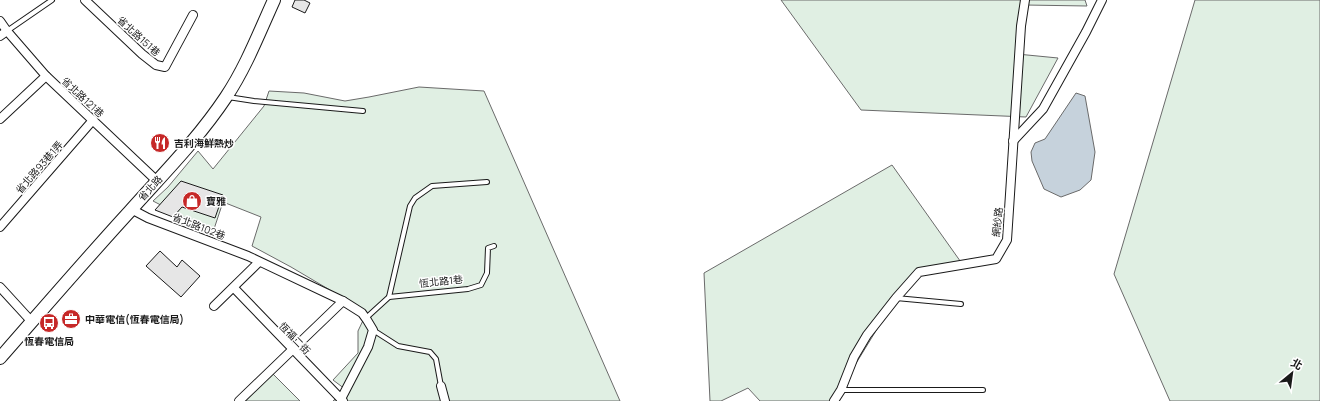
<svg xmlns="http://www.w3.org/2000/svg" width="1320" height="401" font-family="Manrope,'Noto Sans TC',sans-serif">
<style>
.green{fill:#e0efe3;stroke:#6a6a6a}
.water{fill:#c6d2dc;stroke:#6a6a6a}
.building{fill:#e6e6e6;stroke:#1a1a1a}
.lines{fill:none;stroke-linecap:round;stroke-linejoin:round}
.lane-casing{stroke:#1a1a1a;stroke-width:6}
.street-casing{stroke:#1a1a1a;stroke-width:10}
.secondary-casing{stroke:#1a1a1a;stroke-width:14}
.lane{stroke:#fff;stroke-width:4}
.street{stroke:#fff;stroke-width:8}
.secondary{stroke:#fff;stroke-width:12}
.labels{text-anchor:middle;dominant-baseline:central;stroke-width:3;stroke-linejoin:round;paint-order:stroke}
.street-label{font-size:10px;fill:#1a1a1a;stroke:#fff}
.poi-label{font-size:10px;font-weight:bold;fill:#1a1a1a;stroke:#fff;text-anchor:start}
</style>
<rect width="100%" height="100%" fill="#fff"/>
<g class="green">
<path d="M 781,0 L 1085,0 L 1087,6 L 1025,5 L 1017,54 L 1058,58 L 1026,117 L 861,110 Z"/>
<path d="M 1195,0 L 1320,0 L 1320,401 L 1170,401 L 1114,274 Z"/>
<path d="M 419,87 L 484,91 L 620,401 L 333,401 L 345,389 L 333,380 L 358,353 L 358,331 L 367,312 L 291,267 L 252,246 L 261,217 L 223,202 L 213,232 L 153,201 L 168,187 L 198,151 L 213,169 L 264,106 L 269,91 L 304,93 L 345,101 L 369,97 Z"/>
<path d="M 892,165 L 963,265 L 919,272 L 896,298 L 833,401 L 760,401 L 748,388 L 721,401 L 710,401 L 704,273 Z"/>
<path d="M 272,373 L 300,401 L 242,401 Z"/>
</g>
<path class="water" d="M 1076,93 L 1085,96 L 1095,152 L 1091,180 L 1080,190 L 1061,197 L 1044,189 L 1032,161 L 1031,152 L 1035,143 L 1045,139 Z"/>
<g class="building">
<path d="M 295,0 L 304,0 L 310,3 L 305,13 L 292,7 Z"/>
<path d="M 181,181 L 223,195 L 215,218 L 182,207 L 173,217 L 155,210 Z"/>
<path d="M 160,251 L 177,267 L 182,260 L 200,276 L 181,297 L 146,266 Z"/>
</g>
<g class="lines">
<g class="lane-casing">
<g id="lane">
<path d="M 7,31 L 52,0"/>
<path d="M 228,97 L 254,101 L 363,111"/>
<path d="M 389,297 L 410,206 L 415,198 L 432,186 L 487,182"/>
<path d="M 896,298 L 961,304"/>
<path d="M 366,318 L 389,297 L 468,289 L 481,285 L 487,273 L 488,248 L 494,246"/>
<path d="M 373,330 L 398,346 L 430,352 L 436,359 L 441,386"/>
<path d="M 841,390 L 983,390"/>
</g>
</g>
<g class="street-casing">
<g id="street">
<path d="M 85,0 L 142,54 L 156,65 L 165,67 L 193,15"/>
<path d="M 0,21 L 7,31 L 46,76 L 157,181"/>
<path d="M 0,36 L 7,31"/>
<path d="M 0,119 L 46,76"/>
<path d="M 1013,141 L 1043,109 L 1086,32 L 1102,0"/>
<path d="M 131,209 L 148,218 L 248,256 L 343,301 L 362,313 L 367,320 L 373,330 L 368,347 L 341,399"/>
<path d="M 0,227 L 93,120"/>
<path d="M 0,287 L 32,322"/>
<path d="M 234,288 L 343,401"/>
<path d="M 214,306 L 259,262"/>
<path d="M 441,386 L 445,401"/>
<path d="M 239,401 L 343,301"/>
<path d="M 834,401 L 841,390 L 854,357 L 867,335 L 896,298 L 919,272 L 996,259 L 1007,240 L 1021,26 L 1025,0"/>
</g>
</g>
<g class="secondary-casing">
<path id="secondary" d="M 0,358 C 43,309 86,259 130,211 C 163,174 198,139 226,97 C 246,67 259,33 274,0"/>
</g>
<use href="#lane" class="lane"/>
<use href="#street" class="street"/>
<use href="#secondary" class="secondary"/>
</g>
<defs>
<g id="restaurant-disc" transform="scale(1)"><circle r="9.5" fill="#c62828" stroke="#fff"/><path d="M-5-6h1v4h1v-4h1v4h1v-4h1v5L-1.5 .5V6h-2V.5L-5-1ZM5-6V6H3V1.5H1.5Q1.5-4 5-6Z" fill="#fff"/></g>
<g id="shop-disc" transform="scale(1)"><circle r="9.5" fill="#c62828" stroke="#fff"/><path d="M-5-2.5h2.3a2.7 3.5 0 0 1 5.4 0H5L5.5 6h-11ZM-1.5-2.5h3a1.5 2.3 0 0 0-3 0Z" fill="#fff"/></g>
<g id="office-disc" transform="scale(1)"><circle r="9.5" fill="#c62828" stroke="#fff"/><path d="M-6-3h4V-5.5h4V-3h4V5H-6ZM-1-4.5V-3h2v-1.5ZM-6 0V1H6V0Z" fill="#fff"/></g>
<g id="bus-disc" transform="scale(1)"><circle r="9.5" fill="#c62828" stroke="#fff"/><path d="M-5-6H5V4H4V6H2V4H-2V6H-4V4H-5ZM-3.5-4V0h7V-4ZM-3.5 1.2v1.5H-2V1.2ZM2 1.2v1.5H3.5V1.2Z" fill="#fff"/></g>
</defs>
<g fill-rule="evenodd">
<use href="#restaurant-disc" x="160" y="143"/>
<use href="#shop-disc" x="192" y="201"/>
<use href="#office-disc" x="71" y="319"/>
<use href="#bus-disc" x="49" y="323"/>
</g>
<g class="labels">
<g class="street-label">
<text transform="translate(139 36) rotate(42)">省北路151巷</text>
<text transform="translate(83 97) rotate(43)">省北路121巷</text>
<text transform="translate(39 167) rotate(-49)">省北路93巷1弄</text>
<text transform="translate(150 188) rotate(-47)">省北路</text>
<text transform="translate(997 222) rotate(-84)">網紗路</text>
<text transform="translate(199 226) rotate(21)">省北路102巷</text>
<text transform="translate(441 281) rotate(-6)">恆北路1巷</text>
<text transform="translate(295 338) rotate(46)">恆福二街</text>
</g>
<g class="poi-label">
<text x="174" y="143">吉利海鮮熱炒</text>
<text x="206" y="201">寶雅</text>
<text x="85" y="319">中華電信(恆春電信局)</text>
<text x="49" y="341" text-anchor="middle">恆春電信局</text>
</g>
</g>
<g transform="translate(1292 373) rotate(29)" stroke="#ffffff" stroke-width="3" paint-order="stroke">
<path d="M0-3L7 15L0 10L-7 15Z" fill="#1a1a1a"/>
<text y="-6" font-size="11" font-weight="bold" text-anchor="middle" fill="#1a1a1a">北</text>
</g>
</svg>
